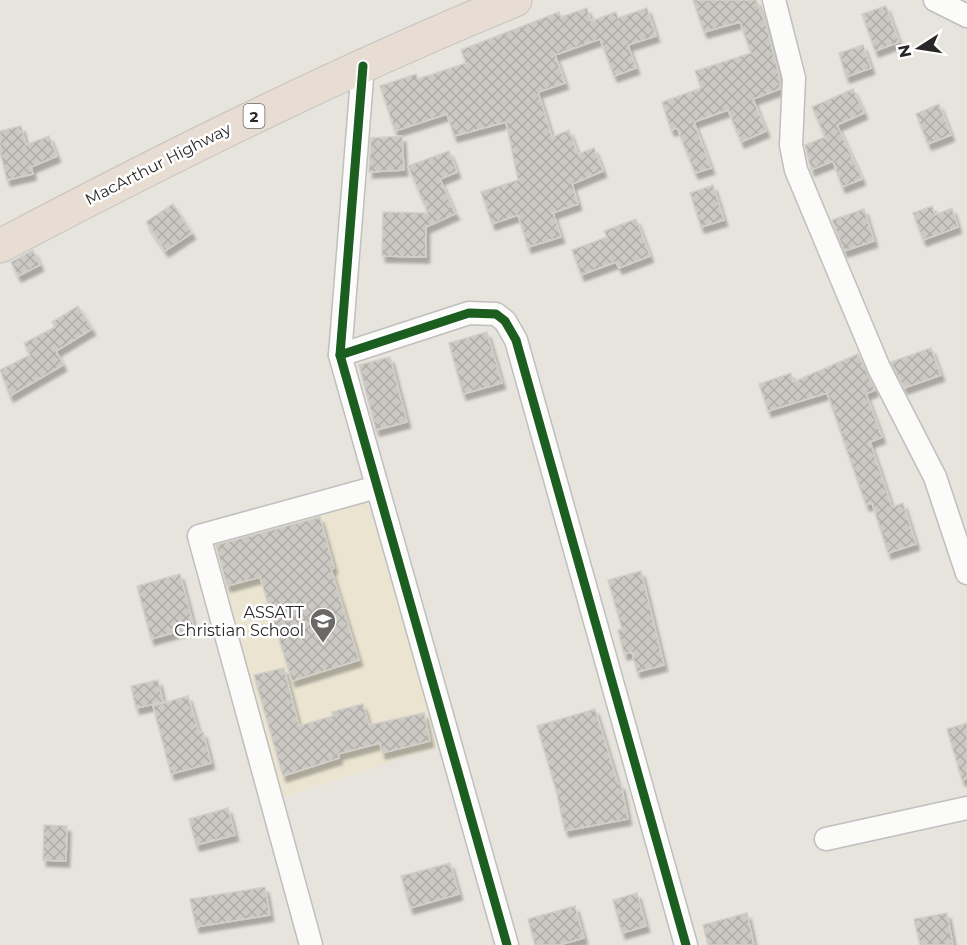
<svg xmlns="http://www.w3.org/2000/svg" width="967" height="945" font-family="Montserrat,sans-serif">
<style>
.education{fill:#eae4d1}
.building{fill:url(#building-cross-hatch);stroke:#d2cfc9;stroke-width:1.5;filter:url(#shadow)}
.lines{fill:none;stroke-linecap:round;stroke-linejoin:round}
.minor-casing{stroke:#c0bfbf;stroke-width:25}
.highway-casing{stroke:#c3c2c0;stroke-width:35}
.minor{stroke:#fbfbfa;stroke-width:22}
.highway{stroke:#e8ddd2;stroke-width:33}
.cycleway-casing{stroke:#fff;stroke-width:13}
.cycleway{stroke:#1b5e20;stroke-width:9}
.labels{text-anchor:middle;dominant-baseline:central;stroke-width:5;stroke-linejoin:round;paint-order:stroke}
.shield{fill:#fff;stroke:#686868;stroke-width:1.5}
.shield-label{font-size:15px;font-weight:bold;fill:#282828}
.street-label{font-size:16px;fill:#282828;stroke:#fff}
.poi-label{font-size:16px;fill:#282828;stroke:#fff;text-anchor:end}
</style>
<defs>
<pattern id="building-cross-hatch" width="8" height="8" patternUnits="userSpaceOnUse" patternTransform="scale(1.5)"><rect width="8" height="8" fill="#ccc9c4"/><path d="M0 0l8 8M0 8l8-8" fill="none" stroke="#afada8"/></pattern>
<filter id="shadow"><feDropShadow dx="3.5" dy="6" stdDeviation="1.5" flood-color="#0004"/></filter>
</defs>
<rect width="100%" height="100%" fill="#e7e3dd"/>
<path class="education" d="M 366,498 L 439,746 L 281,798 L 207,542 Z"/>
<g class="building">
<path d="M 693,0 L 756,0 L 766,25 L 780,79 L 780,89 L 753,99 L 766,131 L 741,142 L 728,110 L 694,122 L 711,168 L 695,173 L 677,128 L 671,130 L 662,102 L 701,88 L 695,71 L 751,53 L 740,22 L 704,32 Z"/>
<path d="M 886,6 L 899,42 L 875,51 L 862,14 Z"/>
<path d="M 587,8 L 591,21 L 616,12 L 618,18 L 647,8 L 656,36 L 628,45 L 636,68 L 614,76 L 600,39 L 555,55 L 565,83 L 538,92 L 552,137 L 569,130 L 578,154 L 594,148 L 603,171 L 572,184 L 578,204 L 553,213 L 561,237 L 528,247 L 518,215 L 492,224 L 481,192 L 518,180 L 506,122 L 454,136 L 447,114 L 395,131 L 380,86 L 416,74 L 418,79 L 466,63 L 461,50 L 559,12 L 561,17 Z"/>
<path d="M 863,45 L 871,68 L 846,77 L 839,53 Z"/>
<path d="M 853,89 L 864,113 L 837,125 L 862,179 L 842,187 L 833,161 L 811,170 L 805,145 L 825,137 L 812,107 Z"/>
<path d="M 939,104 L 951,135 L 928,144 L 916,114 Z"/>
<path d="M 21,126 L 26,145 L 49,136 L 57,156 L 31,167 L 33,174 L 7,180 L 0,152 L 0,131 Z"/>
<path d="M 402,136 L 404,170 L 369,172 L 371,138 Z"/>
<path d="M 449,151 L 457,172 L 440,179 L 455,213 L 457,213 L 426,227 L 426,257 L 382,256 L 383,212 L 428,213 L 408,166 Z"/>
<path d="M 713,185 L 724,220 L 701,227 L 690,193 Z"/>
<path d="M 173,204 L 192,233 L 165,251 L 146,222 Z"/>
<path d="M 932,206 L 935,215 L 952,208 L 958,227 L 923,240 L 913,213 Z"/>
<path d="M 864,209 L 874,241 L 844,251 L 832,220 Z"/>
<path d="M 636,219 L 650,256 L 619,268 L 616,262 L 581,275 L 572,250 L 607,237 L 604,231 Z"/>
<path d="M 33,250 L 40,265 L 18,276 L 11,262 Z"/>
<path d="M 78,306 L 92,329 L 56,351 L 63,365 L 10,396 L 0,370 L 30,355 L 24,343 L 55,327 L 52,322 Z"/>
<path d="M 487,332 L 502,383 L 463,394 L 449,343 Z"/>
<path d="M 931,348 L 941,375 L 904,388 L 891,362 Z"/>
<path d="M 858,354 L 875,390 L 866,394 L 882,437 L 870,442 L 892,507 L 903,503 L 916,544 L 888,553 L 872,503 L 866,505 L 827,393 L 768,411 L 759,384 L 791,373 L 793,382 Z"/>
<path d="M 390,357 L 407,422 L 376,430 L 359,365 Z"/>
<path d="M 320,517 L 334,568 L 331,569 L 359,660 L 292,681 L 260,577 L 227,586 L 216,545 Z"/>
<path d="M 641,571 L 664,665 L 637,672 L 632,652 L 624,654 L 618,630 L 622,629 L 608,580 Z"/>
<path d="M 180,574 L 194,627 L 151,639 L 137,586 Z"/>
<path d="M 284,668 L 299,726 L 333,716 L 332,712 L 363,704 L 369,725 L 424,713 L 430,741 L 382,753 L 380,743 L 338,754 L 339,758 L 283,776 L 254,675 Z"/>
<path d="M 158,680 L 163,702 L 136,708 L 131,686 Z"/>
<path d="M 188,696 L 199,733 L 203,732 L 211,763 L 171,774 L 153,706 Z"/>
<path d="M 595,709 L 618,784 L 621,784 L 628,819 L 565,831 L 556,790 L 537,726 Z"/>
<path d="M 967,723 L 967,779 L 962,780 L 947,729 Z"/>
<path d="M 228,808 L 235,835 L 196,845 L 189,819 Z"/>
<path d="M 44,825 L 67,826 L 66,861 L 43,860 Z"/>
<path d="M 450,863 L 459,894 L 410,908 L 401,876 Z"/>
<path d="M 265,887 L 270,915 L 196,927 L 190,899 Z"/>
<path d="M 637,893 L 646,926 L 622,933 L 613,900 Z"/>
<path d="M 575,906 L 584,938 L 559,945 L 535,945 L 528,919 Z"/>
<path d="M 747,913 L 754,945 L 708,945 L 703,925 Z"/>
<path d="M 947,913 L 953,945 L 920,945 L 914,919 Z"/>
</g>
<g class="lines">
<g class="minor-casing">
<g id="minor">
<path d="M 774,0 L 794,78 L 791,145 L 796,170 L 879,368 L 935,477 L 967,573"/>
<path d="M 935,0 L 967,16"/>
<path d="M 363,66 L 340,355 L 507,945"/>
<path d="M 340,355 L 469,313 L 496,314 L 505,321 L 516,340 L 686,945"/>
<path d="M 826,839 L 967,808"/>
<path d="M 311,945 L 199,536 L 377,487"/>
</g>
</g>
<g class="highway-casing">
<path id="highway" d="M 0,246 C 169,157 339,72 515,0"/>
</g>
<use href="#minor" class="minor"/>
<use href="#highway" class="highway"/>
<g class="cycleway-casing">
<g id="cycleway">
<path d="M 363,66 L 340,355 L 507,945"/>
<path d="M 340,355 L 469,313 L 496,314 L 505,321 L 516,340 L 686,945"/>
</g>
</g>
<use href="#cycleway" class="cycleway"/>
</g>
<defs>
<g id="school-pin" transform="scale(1.35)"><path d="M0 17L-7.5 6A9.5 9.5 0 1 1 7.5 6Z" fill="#6b6967" stroke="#fff"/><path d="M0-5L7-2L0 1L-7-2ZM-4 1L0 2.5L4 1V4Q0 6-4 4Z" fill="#fff"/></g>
</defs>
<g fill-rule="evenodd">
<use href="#school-pin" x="323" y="621"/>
</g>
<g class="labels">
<rect class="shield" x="243.5" y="104" width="21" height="24" rx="4.5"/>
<g class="shield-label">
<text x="254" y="116">2</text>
</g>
<g class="street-label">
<text transform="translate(158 164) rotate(-27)">MacArthur Highway</text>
</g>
<g class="poi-label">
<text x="304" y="612">ASSATT<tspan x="304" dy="18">Christian School</tspan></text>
</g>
</g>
<g transform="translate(919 48) rotate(258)" stroke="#ffffff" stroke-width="4.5" paint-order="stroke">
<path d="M0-4.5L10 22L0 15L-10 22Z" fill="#282828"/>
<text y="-9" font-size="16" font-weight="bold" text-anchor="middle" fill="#282828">N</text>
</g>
</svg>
